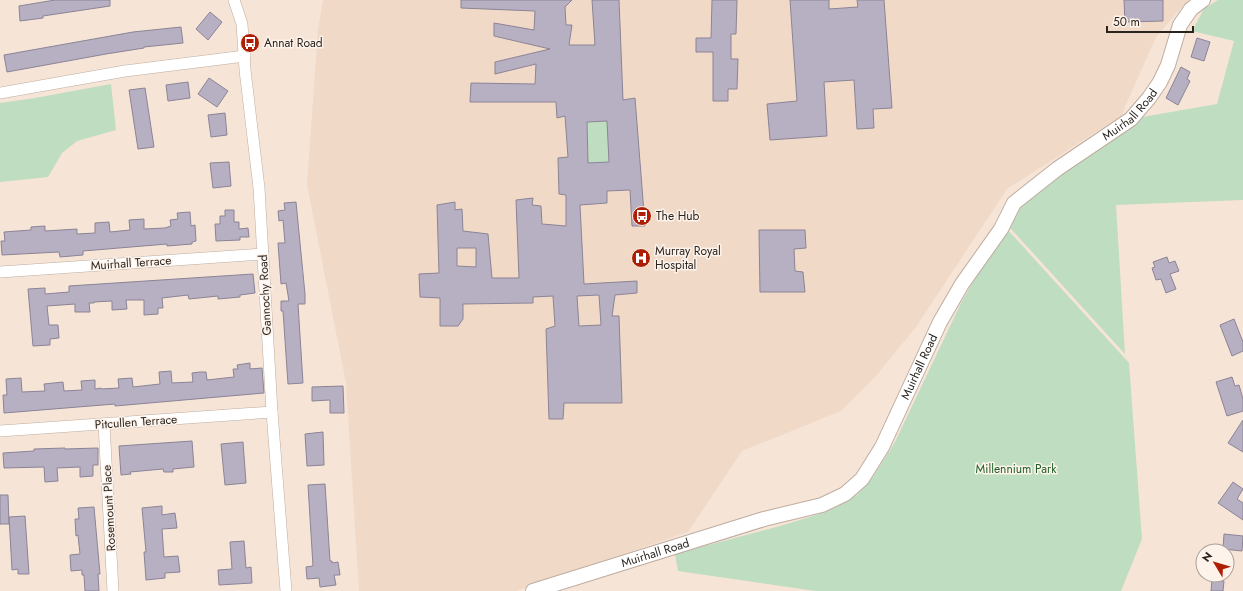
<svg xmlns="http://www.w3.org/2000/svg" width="1243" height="591" font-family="Jost,sans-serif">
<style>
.built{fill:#f1d9c7}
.green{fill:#bfddc0}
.building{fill:#b7b0c2;stroke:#8b8496;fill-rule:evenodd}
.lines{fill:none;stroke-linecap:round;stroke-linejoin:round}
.minor-casing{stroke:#beada0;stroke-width:12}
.tertiary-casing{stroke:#beada0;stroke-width:16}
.minor{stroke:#fff;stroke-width:11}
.tertiary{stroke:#fff;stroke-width:14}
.labels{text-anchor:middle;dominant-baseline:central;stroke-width:3;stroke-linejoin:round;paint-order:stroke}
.poi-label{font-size:12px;fill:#2a241f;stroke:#fef3eb;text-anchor:start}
.street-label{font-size:12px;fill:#2a241f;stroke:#fef3eb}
.park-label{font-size:12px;fill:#206028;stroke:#fef3eb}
</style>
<rect width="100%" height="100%" fill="#f6e4d7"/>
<path class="built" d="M 323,0 L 1188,0 L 1156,37 L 1121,116 L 1007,189 L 916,327 L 876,376 L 841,411 L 742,451 L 688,532 L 516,591 L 359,591 L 346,383 L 307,185 L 318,30 Z"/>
<g class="green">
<path d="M 1218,0 L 1243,0 L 1243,200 L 1116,205 L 1125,354 L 1012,230 L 1004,224 L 1014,203 L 1131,119 L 1217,104 L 1234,41 L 1192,31 L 1204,9 Z"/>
<path d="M 111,84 L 116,130 L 77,141 L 62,153 L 48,177 L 0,182 L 0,103 L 35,98 Z"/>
<path d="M 607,121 L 609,162 L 588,163 L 587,122 Z"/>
<path d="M 1008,230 L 1129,363 L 1142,539 L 1121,591 L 816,591 L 678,571 L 675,554 L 780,526 L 826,512 L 857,495 L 873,477 L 895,442 L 962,301 L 982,267 L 1002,241 Z"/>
</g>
<g class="building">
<path d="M 55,0 L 110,0 L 110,6 L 43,16 L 43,18 L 20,21 L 19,6 Z"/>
<path d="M 461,0 L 572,0 L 565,7 L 566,25 L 572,25 L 569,45 L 595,45 L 592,0 L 619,0 L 623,100 L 635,98 L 645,226 L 632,226 L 630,190 L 607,191 L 607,203 L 580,205 L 584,284 L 637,281 L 637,293 L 615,295 L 612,316 L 619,316 L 622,403 L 564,403 L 563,419 L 549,419 L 546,329 L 555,326 L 553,296 L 533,297 L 533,303 L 463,304 L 463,319 L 458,326 L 440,326 L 440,298 L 420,297 L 419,274 L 439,273 L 437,205 L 455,202 L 455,210 L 462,209 L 463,231 L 488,234 L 492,278 L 519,278 L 516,200 L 533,198 L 532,205 L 541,206 L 542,224 L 566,226 L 566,195 L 559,194 L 558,158 L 568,157 L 565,116 L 557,118 L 556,102 L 470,102 L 471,83 L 535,84 L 536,64 L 495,74 L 495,62 L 550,49 L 494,36 L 494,23 L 534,30 L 535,11 L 461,8 ZM 607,121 L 609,162 L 588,163 L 587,122 ZM 457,248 L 476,248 L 476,267 L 457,266 ZM 599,295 L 601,325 L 579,326 L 577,296 Z"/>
<path d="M 712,0 L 737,0 L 736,34 L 731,34 L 731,59 L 738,59 L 737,89 L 728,89 L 728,101 L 713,101 L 713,52 L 696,52 L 696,38 L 711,38 Z"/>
<path d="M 790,0 L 829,0 L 829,9 L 858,7 L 857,0 L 884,0 L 892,108 L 873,109 L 874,128 L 857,129 L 854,80 L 824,82 L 827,136 L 770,140 L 767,104 L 797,101 Z"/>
<path d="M 1124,0 L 1163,0 L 1163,21 L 1125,22 Z"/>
<path d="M 210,12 L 222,22 L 208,40 L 196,29 Z"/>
<path d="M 181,27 L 183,43 L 144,47 L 144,48 L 106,54 L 7,72 L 4,55 L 133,32 Z"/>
<path d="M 1197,38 L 1210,42 L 1204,61 L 1191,57 Z"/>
<path d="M 1181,67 L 1190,72 L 1187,79 L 1190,81 L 1178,105 L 1166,98 Z"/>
<path d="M 209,78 L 228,91 L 217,107 L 198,94 Z"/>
<path d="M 188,82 L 190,98 L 168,101 L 166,85 Z"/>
<path d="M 145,88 L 154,147 L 138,149 L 129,90 Z"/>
<path d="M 225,113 L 227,135 L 211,137 L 208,115 Z"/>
<path d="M 229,162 L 231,186 L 213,188 L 210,163 Z"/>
<path d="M 296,202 L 305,294 L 305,304 L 298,304 L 303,383 L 288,384 L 283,311 L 281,311 L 281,301 L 289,301 L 286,283 L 281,284 L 278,243 L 285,243 L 283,220 L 279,221 L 278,211 L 285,210 L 284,203 Z"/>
<path d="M 225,210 L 234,210 L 234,222 L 239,222 L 239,229 L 248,228 L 249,237 L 240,237 L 240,240 L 216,241 L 215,224 L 220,224 L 220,216 L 225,216 Z"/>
<path d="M 190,212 L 191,226 L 195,225 L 196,241 L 192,242 L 192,244 L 167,246 L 167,244 L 83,251 L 83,255 L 60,257 L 59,252 L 2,255 L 1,241 L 5,241 L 4,232 L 31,230 L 31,227 L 45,226 L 45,231 L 77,229 L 77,234 L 95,233 L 95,223 L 109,222 L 110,232 L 130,230 L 129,220 L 144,219 L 144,229 L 165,228 L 171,226 L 170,220 L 178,219 L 177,213 Z"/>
<path d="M 759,230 L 805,230 L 806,248 L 794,249 L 795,271 L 803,272 L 805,292 L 760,292 Z"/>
<path d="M 1167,257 L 1169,263 L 1175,261 L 1179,271 L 1170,274 L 1176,289 L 1166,293 L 1161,279 L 1156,280 L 1152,268 L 1155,267 L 1153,262 Z"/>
<path d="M 253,274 L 255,293 L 240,295 L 240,297 L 218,299 L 218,296 L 189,299 L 188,295 L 162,298 L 163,308 L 158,308 L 158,314 L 144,315 L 144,300 L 126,300 L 127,309 L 112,310 L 112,301 L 94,302 L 94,303 L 89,303 L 90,312 L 75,312 L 75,304 L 47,306 L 49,325 L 58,325 L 59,338 L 50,339 L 50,345 L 33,346 L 28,289 L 45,288 L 45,294 L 69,292 L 69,286 Z"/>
<path d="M 1234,319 L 1243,342 L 1243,351 L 1232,356 L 1220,325 Z"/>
<path d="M 250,363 L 250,369 L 262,368 L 264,393 L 115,406 L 115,404 L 4,413 L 3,395 L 7,395 L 6,379 L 21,378 L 22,392 L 45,391 L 44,384 L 63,382 L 64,391 L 82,390 L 81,381 L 95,380 L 95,389 L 101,388 L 101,389 L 119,388 L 118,379 L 132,378 L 133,387 L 160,384 L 159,372 L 171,371 L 172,383 L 193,382 L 192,373 L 200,372 L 206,372 L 207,380 L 234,377 L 233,369 L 238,369 L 237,365 Z"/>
<path d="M 1232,377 L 1235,386 L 1239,385 L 1243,399 L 1243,411 L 1227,416 L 1216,382 Z"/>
<path d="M 343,386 L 344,413 L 330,413 L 330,400 L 312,401 L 312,387 Z"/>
<path d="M 1243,420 L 1243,452 L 1228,443 Z"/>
<path d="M 323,432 L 324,465 L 307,466 L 305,434 Z"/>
<path d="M 192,441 L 194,467 L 173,469 L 173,472 L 164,472 L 163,469 L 130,472 L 131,474 L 121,475 L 119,446 Z"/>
<path d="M 243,442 L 246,483 L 225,485 L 221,444 Z"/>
<path d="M 65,448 L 65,449 L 98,448 L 98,465 L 93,465 L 93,476 L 80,477 L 80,467 L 57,468 L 58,481 L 45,482 L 44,467 L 4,468 L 3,453 L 34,451 L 34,449 Z"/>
<path d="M 1233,482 L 1243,489 L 1237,499 L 1243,503 L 1243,520 L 1218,503 Z"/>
<path d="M 325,484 L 330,561 L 332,561 L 332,563 L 338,562 L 340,575 L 334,575 L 336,585 L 320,587 L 319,578 L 307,579 L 306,567 L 313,566 L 308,485 Z"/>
<path d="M 0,495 L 8,495 L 9,524 L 0,524 Z"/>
<path d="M 162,506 L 162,515 L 175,513 L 177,528 L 162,529 L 164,557 L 178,556 L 180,572 L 165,573 L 165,578 L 146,580 L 144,552 L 146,552 L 142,508 Z"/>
<path d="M 94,507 L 100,574 L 98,574 L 99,591 L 85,591 L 84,575 L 82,575 L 82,570 L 71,571 L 70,555 L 80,554 L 78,535 L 76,536 L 75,519 L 79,519 L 78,508 Z"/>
<path d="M 25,516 L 29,574 L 18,574 L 18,569 L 12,570 L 9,517 Z"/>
<path d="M 1224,534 L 1243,536 L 1242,551 L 1223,549 Z"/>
<path d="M 244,541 L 246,568 L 251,567 L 252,583 L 219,585 L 218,570 L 232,569 L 230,542 Z"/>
<path d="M 1212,580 L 1224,581 L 1223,591 L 1211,591 Z"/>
</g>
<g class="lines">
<g class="minor-casing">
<g id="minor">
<path d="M 234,0 L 242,24 L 245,70 L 259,188 L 272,412 L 286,591"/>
<path d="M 0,93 L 125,71 L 245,56"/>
<path d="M 0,272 L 263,254"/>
<path d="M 104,424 L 113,591"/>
<path d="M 0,431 L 272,412"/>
</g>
</g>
<g class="tertiary-casing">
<g id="tertiary">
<path id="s1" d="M 533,591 L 764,519 L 822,505 L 845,494 L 862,479 L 882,447 L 940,322 L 962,284 L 1001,229 L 1014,203 L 1057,169 L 1131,119 L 1149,98 L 1160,82 L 1168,65 L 1180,25 L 1191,9 L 1203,0"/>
</g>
</g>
<use href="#minor" class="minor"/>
<use href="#tertiary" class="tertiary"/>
</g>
<defs>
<g id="bus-disc" transform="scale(1)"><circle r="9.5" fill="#ad1e04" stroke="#fef3eb"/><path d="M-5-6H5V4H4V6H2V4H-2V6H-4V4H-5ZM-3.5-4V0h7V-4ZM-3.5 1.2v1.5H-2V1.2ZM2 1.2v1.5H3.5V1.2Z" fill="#fff"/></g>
<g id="hospital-disc" transform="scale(1)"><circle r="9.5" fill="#ad1e04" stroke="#fef3eb"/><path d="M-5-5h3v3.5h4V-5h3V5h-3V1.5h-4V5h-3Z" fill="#fff"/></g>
</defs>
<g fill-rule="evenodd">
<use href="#bus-disc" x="250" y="43"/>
<use href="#bus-disc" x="642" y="216"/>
<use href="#hospital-disc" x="641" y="258"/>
</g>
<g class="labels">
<g class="poi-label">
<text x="264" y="43">Annat Road</text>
<text x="656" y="216">The Hub</text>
<text x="655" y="251">Murray Royal<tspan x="655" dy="14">Hospital</tspan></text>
</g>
<g class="street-label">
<text stroke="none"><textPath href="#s1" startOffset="812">Muirhall Road</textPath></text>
<text transform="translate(131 263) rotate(-4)">Muirhall Terrace</text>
<text transform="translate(265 295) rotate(-93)">Gannochy Road</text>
<text stroke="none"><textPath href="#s1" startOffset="476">Muirhall Road</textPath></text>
<text transform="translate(136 422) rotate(-4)">Pitcullen Terrace</text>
<text transform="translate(109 508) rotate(-93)">Rosemount Place</text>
<text stroke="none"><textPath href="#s1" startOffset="128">Muirhall Road</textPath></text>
</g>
<g class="park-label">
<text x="1016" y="469">Millennium Park</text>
</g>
</g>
<g transform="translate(1215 563) rotate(308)"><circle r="19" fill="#fef3eb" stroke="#a9a099"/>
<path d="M0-3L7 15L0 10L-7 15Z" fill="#ad1e04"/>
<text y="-6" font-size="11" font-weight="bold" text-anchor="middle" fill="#2a241f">N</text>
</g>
<path d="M1107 26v6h86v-6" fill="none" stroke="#2a241f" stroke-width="2"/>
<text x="1113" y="26" font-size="12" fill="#2a241f" stroke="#fef3eb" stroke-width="3" paint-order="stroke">50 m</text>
</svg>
